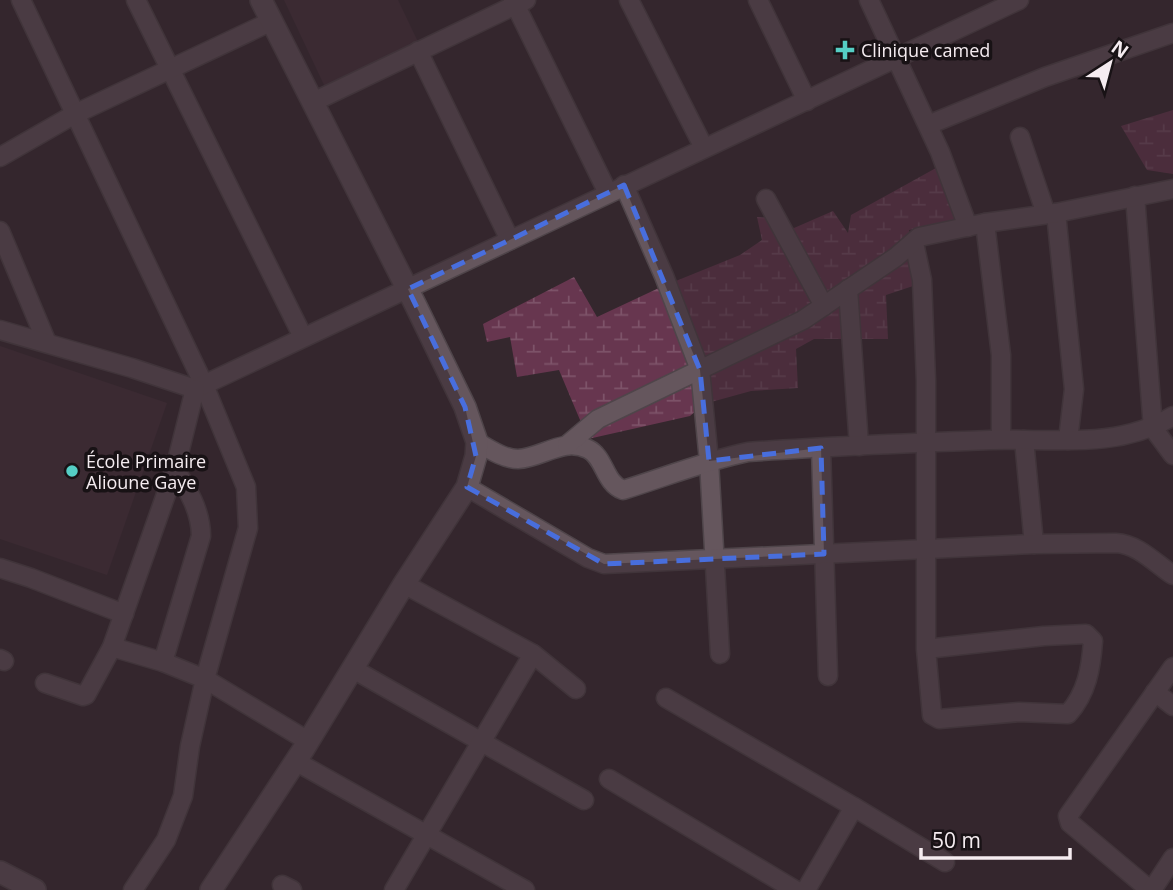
<svg xmlns="http://www.w3.org/2000/svg" width="1173" height="890" font-family="'Open Sans',sans-serif">
<style>
.built{fill:#432f39}
.wetland{fill:url(#wetland-marsh)}
.lines{fill:none;stroke-linecap:round;stroke-linejoin:round}
.street-casing{stroke:#4f454a;stroke-width:21}
.secondary-casing{stroke:#4f454a;stroke-width:24}
.street{stroke:#65565d;stroke-width:18}
.secondary{stroke:#65565d;stroke-width:21}
.marked{fill:none;stroke:#486edd;stroke-width:5;stroke-dasharray:14 9;stroke-linejoin:round}
.poi-dot{fill:#55cec5;stroke:#181215;stroke-width:2.5}
.labels{text-anchor:middle;dominant-baseline:central;stroke-width:7;stroke-linejoin:round;paint-order:stroke}
.poi-label{font-size:18px;fill:#f5ecf0;stroke:#181215;text-anchor:start}
</style>
<defs>
<pattern id="wetland-marsh" width="20" height="14" patternUnits="userSpaceOnUse" patternTransform="scale(1.75)"><rect width="20" height="14" fill="#67364f"/><path d="M1 5h8M5 5V1M11 12h8M15 12V8" fill="none" stroke="#7d5369"/></pattern>
</defs>
<rect width="100%" height="100%" fill="#34272d"/>
<g class="built">
<path d="M 284,0 L 398,0 L 419,44 L 325,87 Z"/>
<path d="M 0,346 L 167,403 L 107,575 L 0,539 Z"/>
</g>
<g class="wetland">
<path d="M 1173,110 L 1173,174 L 1147,170 L 1121,126 Z"/>
<path d="M 936,168 L 956,221 L 909,230 L 913,286 L 886,295 L 888,339 L 814,339 L 796,349 L 798,388 L 751,391 L 704,404 L 690,416 L 588,439 L 559,370 L 517,377 L 510,337 L 487,342 L 483,324 L 574,277 L 597,317 L 661,287 L 740,255 L 762,240 L 757,217 L 772,218 L 794,228 L 833,211 L 848,233 L 851,215 Z"/>
</g>
<g class="lines">
<g class="street-casing">
<g id="street">
<path d="M 21,0 L 204,385 L 246,487 L 248,528 L 205,679 L 190,746 L 183,796 L 166,840 L 133,890"/>
<path d="M 136,0 L 303,337"/>
<path d="M 513,0 L 608,193"/>
<path d="M 629,0 L 704,148"/>
<path d="M 758,0 L 807,101"/>
<path d="M 869,0 L 940,152 L 968,227"/>
<path d="M 418,51 L 510,240"/>
<path d="M 313,102 L 526,0"/>
<path d="M 928,125 L 1045,77 L 1173,33"/>
<path d="M 1020,137 L 1046,214"/>
<path d="M 0,157 L 75,114 L 272,21"/>
<path d="M 624,185 L 664,276 L 700,370 L 709,461 L 720,654"/>
<path d="M 1135,196 L 1153,428 L 1173,455"/>
<path d="M 766,199 L 824,306"/>
<path d="M 1056,213 L 1074,389 L 1068,440"/>
<path d="M 985,223 L 1001,355 L 1001,439"/>
<path d="M 0,231 L 47,343"/>
<path d="M 914,243 L 922,280 L 926,381 L 926,649 L 932,715 L 939,719 L 1019,712 L 1068,714 C 1087,693 1091,668 1093,641 L 1086,634 L 1044,636 L 926,649"/>
<path d="M 848,289 L 859,446"/>
<path d="M 0,330 L 132,368 L 195,389 L 1019,0"/>
<path d="M 1024,440 L 1034,544"/>
<path d="M 477,442 C 489,449 504,459 518,459 C 542,458 563,437 588,449 C 605,457 604,483 623,490 C 665,477 705,461 748,452 C 828,446 909,443 990,440 C 1052,438 1117,450 1173,416"/>
<path d="M 567,445 L 598,419 L 803,320 L 896,257 L 919,237 L 985,223 L 1056,213 L 1173,189"/>
<path d="M 821,448 L 828,676"/>
<path d="M 467,487 L 588,558 L 604,564 L 1034,544 L 1116,543 C 1138,544 1156,564 1173,575"/>
<path d="M 0,568 L 31,578 L 124,614"/>
<path d="M 112,647 L 163,662 L 205,679 L 308,741"/>
<path d="M 533,654 L 576,689"/>
<path d="M 0,659 L 4,661"/>
<path d="M 163,662 L 201,536 C 201,511 188,490 175,469"/>
<path d="M 353,669 L 584,800"/>
<path d="M 45,683 L 83,696 L 86,695 L 112,647 L 175,469 L 195,389"/>
<path d="M 1155,692 L 1173,706"/>
<path d="M 666,698 L 854,807 L 806,890"/>
<path d="M 295,761 L 525,890"/>
<path d="M 609,779 L 795,890"/>
<path d="M 854,807 L 945,862"/>
<path d="M 282,885 L 292,890"/>
<path d="M 394,890 L 533,654 L 404,584"/>
<path d="M 1150,890 L 1070,823 L 1068,816 L 1173,667"/>
<path d="M 1152,890 L 1173,858"/>
</g>
</g>
<g class="secondary-casing">
<g id="secondary">
<path d="M 0,872 L 35,890"/>
<path d="M 211,890 L 303,750 L 404,584 L 467,487 L 476,456 L 477,442 L 465,407 L 415,304 L 261,0"/>
</g>
</g>
<use href="#street" class="street"/>
<use href="#secondary" class="secondary"/>
</g>
<path d="M0 0H1173V890H0ZM 624,185 L 700,370 L 709,461 L 821,448 L 824,554 L 604,564 L 467,487 L 476,456 L 465,407 L 408,289 Z" fill="#34272d" fill-opacity=".55" fill-rule="evenodd"/>
<path class="marked" d="M 624,185 L 700,370 L 709,461 L 821,448 L 824,554 L 604,564 L 467,487 L 476,456 L 465,407 L 408,289 Z"/>
<g class="poi-dot">
<path d="M841.5 39.5h7v7h7v7h-7v7h-7v-7h-7v-7h7z"/>
<circle cx="72" cy="471" r="7"/>
</g>
<g class="labels">
<g class="poi-label">
<text x="861" y="50">Clinique camed</text>
<text x="86" y="461">École Primaire<tspan x="86" dy="21">Alioune Gaye</tspan></text>
</g>
</g>
<g transform="translate(1110 63) rotate(36)" stroke="#181215" stroke-width="5" paint-order="stroke">
<path d="M0-5L12 26L0 18L-12 26Z" fill="#f5ecf0"/>
<text y="-10" font-size="19" font-weight="bold" text-anchor="middle" fill="#f5ecf0">N</text>
</g>
<path d="M921 848v10h149v-10" fill="none" stroke="#f5ecf0" stroke-width="3.5"/>
<text x="932" y="848" font-size="21" fill="#f5ecf0" stroke="#181215" stroke-width="5" paint-order="stroke">50 m</text>
</svg>
